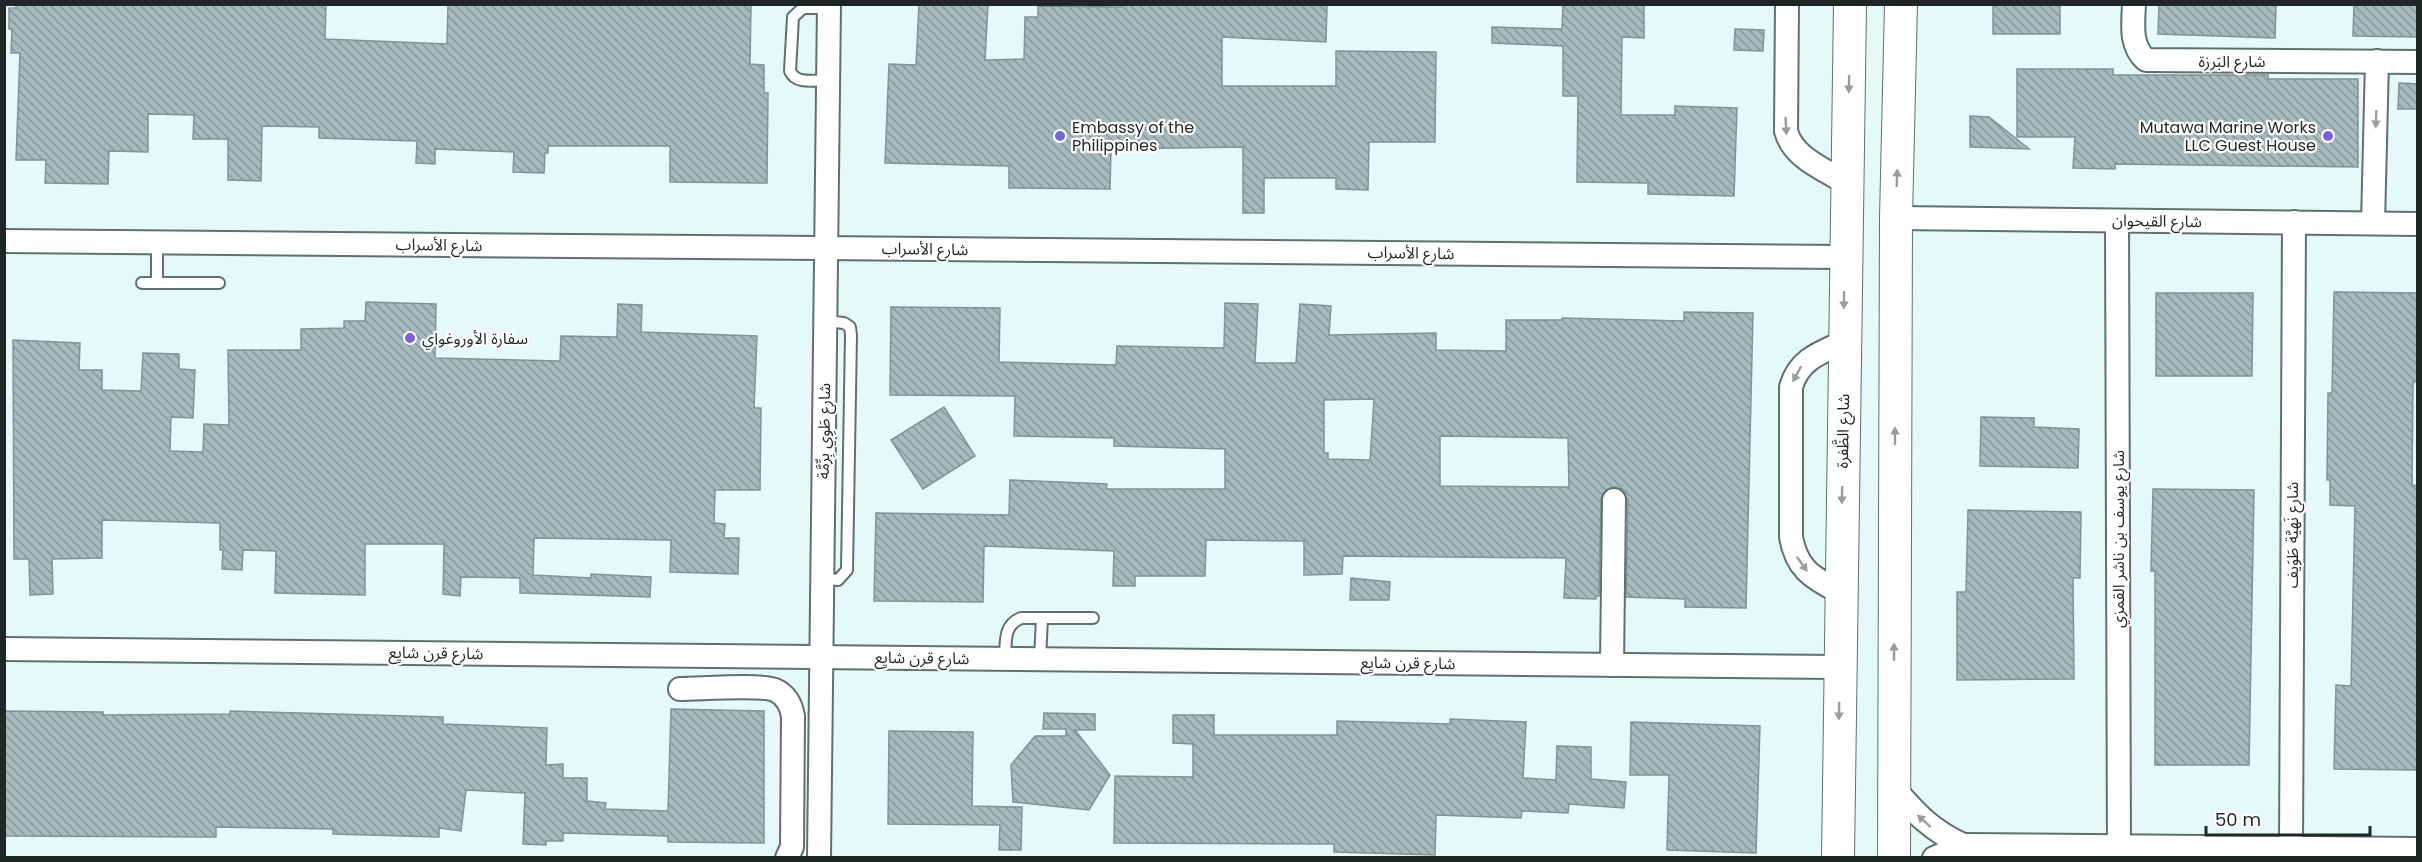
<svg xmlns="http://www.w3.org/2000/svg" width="2422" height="862" font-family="Poppins,'Noto Sans Arabic',sans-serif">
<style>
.building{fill:url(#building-back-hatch);stroke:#819396;stroke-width:1.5;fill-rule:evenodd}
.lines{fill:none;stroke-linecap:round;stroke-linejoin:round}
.service-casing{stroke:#5e716f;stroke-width:14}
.minor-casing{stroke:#5e716f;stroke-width:26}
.secondary-casing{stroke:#5e716f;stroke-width:34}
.service{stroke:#fff;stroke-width:10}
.minor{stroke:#fff;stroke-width:22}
.secondary{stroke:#fff;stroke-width:32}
.oneway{fill:#9a9d9d}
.poi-dot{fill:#7b62dd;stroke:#fff;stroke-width:2}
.labels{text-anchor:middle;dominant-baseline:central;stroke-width:4.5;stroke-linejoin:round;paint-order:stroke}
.street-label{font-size:16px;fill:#1f2626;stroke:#fff}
.poi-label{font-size:16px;fill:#1f2626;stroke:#fff;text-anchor:start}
</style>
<defs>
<pattern id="building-back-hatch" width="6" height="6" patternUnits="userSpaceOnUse" patternTransform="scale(1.5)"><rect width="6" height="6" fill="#a7babe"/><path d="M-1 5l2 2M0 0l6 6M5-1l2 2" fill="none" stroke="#87979a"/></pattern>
</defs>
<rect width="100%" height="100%" fill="#e5f9f8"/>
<g class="building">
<path d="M 16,4 L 326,4 L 325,39 L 447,44 L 448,4 L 751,4 L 750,64 L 764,65 L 764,93 L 768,93 L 767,183 L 670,182 L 670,146 L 548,146 L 548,153 L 545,153 L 544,173 L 513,172 L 514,152 L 435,149 L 435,164 L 416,163 L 417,141 L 319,138 L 319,127 L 262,126 L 261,181 L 228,180 L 228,139 L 193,139 L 194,115 L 148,114 L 148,152 L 109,151 L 108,184 L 45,183 L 46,160 L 16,160 L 20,53 L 11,53 L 12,29 L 9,29 L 9,8 L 16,8 Z"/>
<path d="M 919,4 L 988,4 L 985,60 L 1024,59 L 1025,17 L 1038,17 L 1038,6 L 1120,7 L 1120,4 L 1327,4 L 1326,42 L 1222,37 L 1222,86 L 1336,86 L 1336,51 L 1436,52 L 1435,142 L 1369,142 L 1368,190 L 1336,189 L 1336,178 L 1264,178 L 1264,213 L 1243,213 L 1243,147 L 1111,149 L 1110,189 L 1009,188 L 1009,166 L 885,163 L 889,64 L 916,65 Z"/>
<path d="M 1563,4 L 1644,4 L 1644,38 L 1622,37 L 1621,115 L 1675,115 L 1675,106 L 1737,108 L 1734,196 L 1648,194 L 1648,183 L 1577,182 L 1578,96 L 1563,96 L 1563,46 L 1492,43 L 1492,27 L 1562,29 Z"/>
<rect x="1993" y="4" width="67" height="30"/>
<path d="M 2159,4 L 2276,4 L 2275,38 L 2158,34 Z"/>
<path d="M 2354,4 L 2418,4 L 2418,37 L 2353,36 Z"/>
<path d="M 1735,29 L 1764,30 L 1763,51 L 1734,50 Z"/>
<path d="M 2017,69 L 2113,69 L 2113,75 L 2268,75 L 2268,79 L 2358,79 L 2358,167 L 2115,164 L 2115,169 L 2073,168 L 2075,137 L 2017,137 Z"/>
<path d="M 2399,83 L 2418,84 L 2418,109 L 2398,109 Z"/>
<path d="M 1970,116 L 1989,117 L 2029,149 L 1970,147 Z"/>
<path d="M 2334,292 L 2418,293 L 2418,382 L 2413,382 L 2412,485 L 2418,486 L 2418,770 L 2334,769 L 2336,685 L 2351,686 L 2355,506 L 2330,505 L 2330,480 L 2327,480 L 2328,393 L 2332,393 Z"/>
<path d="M 2156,293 L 2253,293 L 2252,376 L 2156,376 Z"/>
<path d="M 366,302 L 436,304 L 435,358 L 560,361 L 561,336 L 617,337 L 618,304 L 642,305 L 641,332 L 757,336 L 754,408 L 761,408 L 760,490 L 715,490 L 714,523 L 725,524 L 724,538 L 739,538 L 738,574 L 670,572 L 671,540 L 534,538 L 533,575 L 591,578 L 591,574 L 651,577 L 650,597 L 520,593 L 520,578 L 461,577 L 460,596 L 443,594 L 444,544 L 365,544 L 365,595 L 275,593 L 276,551 L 243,550 L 242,570 L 222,569 L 223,550 L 220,550 L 220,523 L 102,520 L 102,558 L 52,559 L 53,594 L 30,595 L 29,559 L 14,559 L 13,340 L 80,343 L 79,370 L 102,370 L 102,390 L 141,391 L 143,353 L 179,354 L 179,369 L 195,370 L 193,418 L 171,417 L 170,451 L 203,452 L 204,424 L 229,425 L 228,350 L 301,350 L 301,329 L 344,328 L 344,321 L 365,321 Z"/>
<path d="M 1225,303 L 1258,304 L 1255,363 L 1296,363 L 1300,304 L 1331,306 L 1329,335 L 1436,333 L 1436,350 L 1506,351 L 1506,320 L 1562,320 L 1562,318 L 1684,321 L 1684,312 L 1753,313 L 1746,608 L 1685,607 L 1685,599 L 1626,597 L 1628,500 L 1621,489 L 1614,487 L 1603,493 L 1601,499 L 1599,596 L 1596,596 L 1596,599 L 1564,598 L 1566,558 L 1343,556 L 1342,574 L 1304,575 L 1304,541 L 1206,540 L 1205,576 L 1135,576 L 1135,586 L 1113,586 L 1114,551 L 984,546 L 983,602 L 874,601 L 876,513 L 1009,515 L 1010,480 L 1107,484 L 1106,489 L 1225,489 L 1225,449 L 1114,446 L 1114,438 L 1014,436 L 1015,396 L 890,395 L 891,307 L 1000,308 L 999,362 L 1116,365 L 1117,346 L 1224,348 ZM 1374,399 L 1370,460 L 1328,459 L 1328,453 L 1324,453 L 1324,400 ZM 1440,436 L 1568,438 L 1569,487 L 1440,486 Z"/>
<path d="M 944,407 L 975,456 L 923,489 L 891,440 Z"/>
<path d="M 1981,417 L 2034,418 L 2034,427 L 2079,429 L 2078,468 L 1980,466 Z"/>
<path d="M 2153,489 L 2254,490 L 2249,765 L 2155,765 L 2155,571 L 2151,571 Z"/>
<path d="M 1968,510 L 2081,512 L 2080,578 L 2073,578 L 2074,679 L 1957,680 L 1957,592 L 1966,592 Z"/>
<path d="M 1351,578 L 1390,582 L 1389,600 L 1350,600 Z"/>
<path d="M 671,709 L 764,711 L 764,843 L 668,842 L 668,836 L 563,833 L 563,841 L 546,841 L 546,845 L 523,844 L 525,793 L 466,790 L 461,831 L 439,828 L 439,837 L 333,834 L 333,829 L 216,827 L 216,837 L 4,836 L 4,711 L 103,712 L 103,715 L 230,714 L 230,711 L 443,717 L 443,724 L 547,728 L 546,765 L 563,764 L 563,778 L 587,778 L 587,801 L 606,803 L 605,809 L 668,811 Z"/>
<path d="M 1044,713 L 1095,714 L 1095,730 L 1075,730 L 1110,775 L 1089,810 L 1013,802 L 1011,765 L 1035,736 L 1066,736 L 1066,729 L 1043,729 Z"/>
<path d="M 1173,715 L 1214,715 L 1214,735 L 1337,735 L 1337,721 L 1450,724 L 1450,719 L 1526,722 L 1523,778 L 1556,780 L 1557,746 L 1591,747 L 1591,779 L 1626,782 L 1624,808 L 1569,804 L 1568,813 L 1522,811 L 1521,818 L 1436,815 L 1435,855 L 1334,852 L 1334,844 L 1114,843 L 1115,776 L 1193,777 L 1193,744 L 1173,743 Z"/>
<path d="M 1631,722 L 1760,726 L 1756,853 L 1667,850 L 1669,775 L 1630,775 Z"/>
<path d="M 889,731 L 973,732 L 972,806 L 1022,807 L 1021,850 L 999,850 L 1000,825 L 888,824 Z"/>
</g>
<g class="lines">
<g class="service-casing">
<g id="service">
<path d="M 828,80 C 815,80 796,85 790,71 L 793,17 L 803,8 L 829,8"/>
<path d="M 157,242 L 157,283"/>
<path d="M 142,283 L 219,283"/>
<path d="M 822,578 L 838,580 L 847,570 L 851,335 L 850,327 L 844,323 L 825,321"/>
<path d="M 1005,659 C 1006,643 1003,625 1021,618 L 1093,618"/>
<path d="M 1040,659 L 1042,618"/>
</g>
</g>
<g class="minor-casing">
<g id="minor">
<path d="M 1787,4 L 1786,131 C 1793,158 1824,169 1846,183"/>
<path d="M 2134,4 C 2133,25 2130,46 2146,60 L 2418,62"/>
<path d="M 1896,218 L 2418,224"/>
<path d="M 2117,221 L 2119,858"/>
<path d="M 2373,223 L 2377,61"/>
<path d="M 4,241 L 1845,257"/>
<path d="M 1841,593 C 1814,578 1797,571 1791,537 L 1791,387 C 1799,359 1820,353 1844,342"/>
<path d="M 4,649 L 1840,667"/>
<path d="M 1612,665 L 1614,500"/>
<path d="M 680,689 C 700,689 760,684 775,690 C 786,695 791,705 793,716 L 792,847 L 787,858"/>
<path d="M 1893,787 C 1916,814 1931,830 1963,845"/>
<path d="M 2291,848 L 2294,222"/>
<path d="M 819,858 L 829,4"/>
<path d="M 1934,858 L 1963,845 L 2418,849"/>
</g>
</g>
<g class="secondary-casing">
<g id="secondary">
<path d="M 1838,858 L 1850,4"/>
<path d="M 1894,858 L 1896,218 L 1901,4"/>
</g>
</g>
<use href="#service" class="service"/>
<use href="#minor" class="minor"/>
<use href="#secondary" class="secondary"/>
</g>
<defs><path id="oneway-solid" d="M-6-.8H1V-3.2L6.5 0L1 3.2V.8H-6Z" transform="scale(1.5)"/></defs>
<g class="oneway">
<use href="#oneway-solid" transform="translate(1849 84) rotate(91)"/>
<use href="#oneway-solid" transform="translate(2376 119) rotate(92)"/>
<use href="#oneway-solid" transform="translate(1786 126) rotate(87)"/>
<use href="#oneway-solid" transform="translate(1897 178) rotate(-88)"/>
<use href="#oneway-solid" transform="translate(1844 300) rotate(91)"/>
<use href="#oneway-solid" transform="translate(1797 374) rotate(118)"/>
<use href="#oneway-solid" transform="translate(1895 436) rotate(-90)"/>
<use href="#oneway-solid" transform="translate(1842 495) rotate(91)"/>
<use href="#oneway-solid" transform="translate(1802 564) rotate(55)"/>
<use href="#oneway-solid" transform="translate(1894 652) rotate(-90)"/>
<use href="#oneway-solid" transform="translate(1839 711) rotate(91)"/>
<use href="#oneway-solid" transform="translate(1924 821) rotate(-138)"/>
</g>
<g class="poi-dot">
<circle cx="1060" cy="136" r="6"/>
<circle cx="2328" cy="136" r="6"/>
<circle cx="410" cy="338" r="6"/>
</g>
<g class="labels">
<g class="street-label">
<text x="2232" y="61">شارع البَرزة</text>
<text transform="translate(2157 221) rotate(1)">شارع القيحوان</text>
<text transform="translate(439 245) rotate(1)">شارع الأسراب</text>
<text transform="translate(925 249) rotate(1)">شارع الأسراب</text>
<text transform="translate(1411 253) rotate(1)">شارع الأسراب</text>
<text transform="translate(824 431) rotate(-89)">شارع طَوِي بِرِّمَّة</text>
<text transform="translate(1843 431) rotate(-89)">شارع الظَّفرة</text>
<text transform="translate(2292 535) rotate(-90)">شارع نَهيَّة طَوَيف</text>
<text transform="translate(2118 539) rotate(-90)">شارع يوسف بن ناشر القمزي</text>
<text transform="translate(436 653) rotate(1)">شارع قرن شايِع</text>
<text transform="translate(922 658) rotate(1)">شارع قرن شايِع</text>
<text transform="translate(1408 663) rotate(1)">شارع قرن شايِع</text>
</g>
<g class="poi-label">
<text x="1072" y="127">Embassy of the<tspan x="1072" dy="18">Philippines</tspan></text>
<text x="2316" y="127" text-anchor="end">Mutawa Marine Works<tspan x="2316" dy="18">LLC Guest House</tspan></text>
<text x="422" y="338">سفارة الأوروغواي</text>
</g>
</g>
<rect width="2422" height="862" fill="none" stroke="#1f2626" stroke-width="12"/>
<path d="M2206 826v9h164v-9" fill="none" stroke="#1f2626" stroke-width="3"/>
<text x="2215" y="826" font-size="18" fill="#1f2626" stroke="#ffffff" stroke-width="4.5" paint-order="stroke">50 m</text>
</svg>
